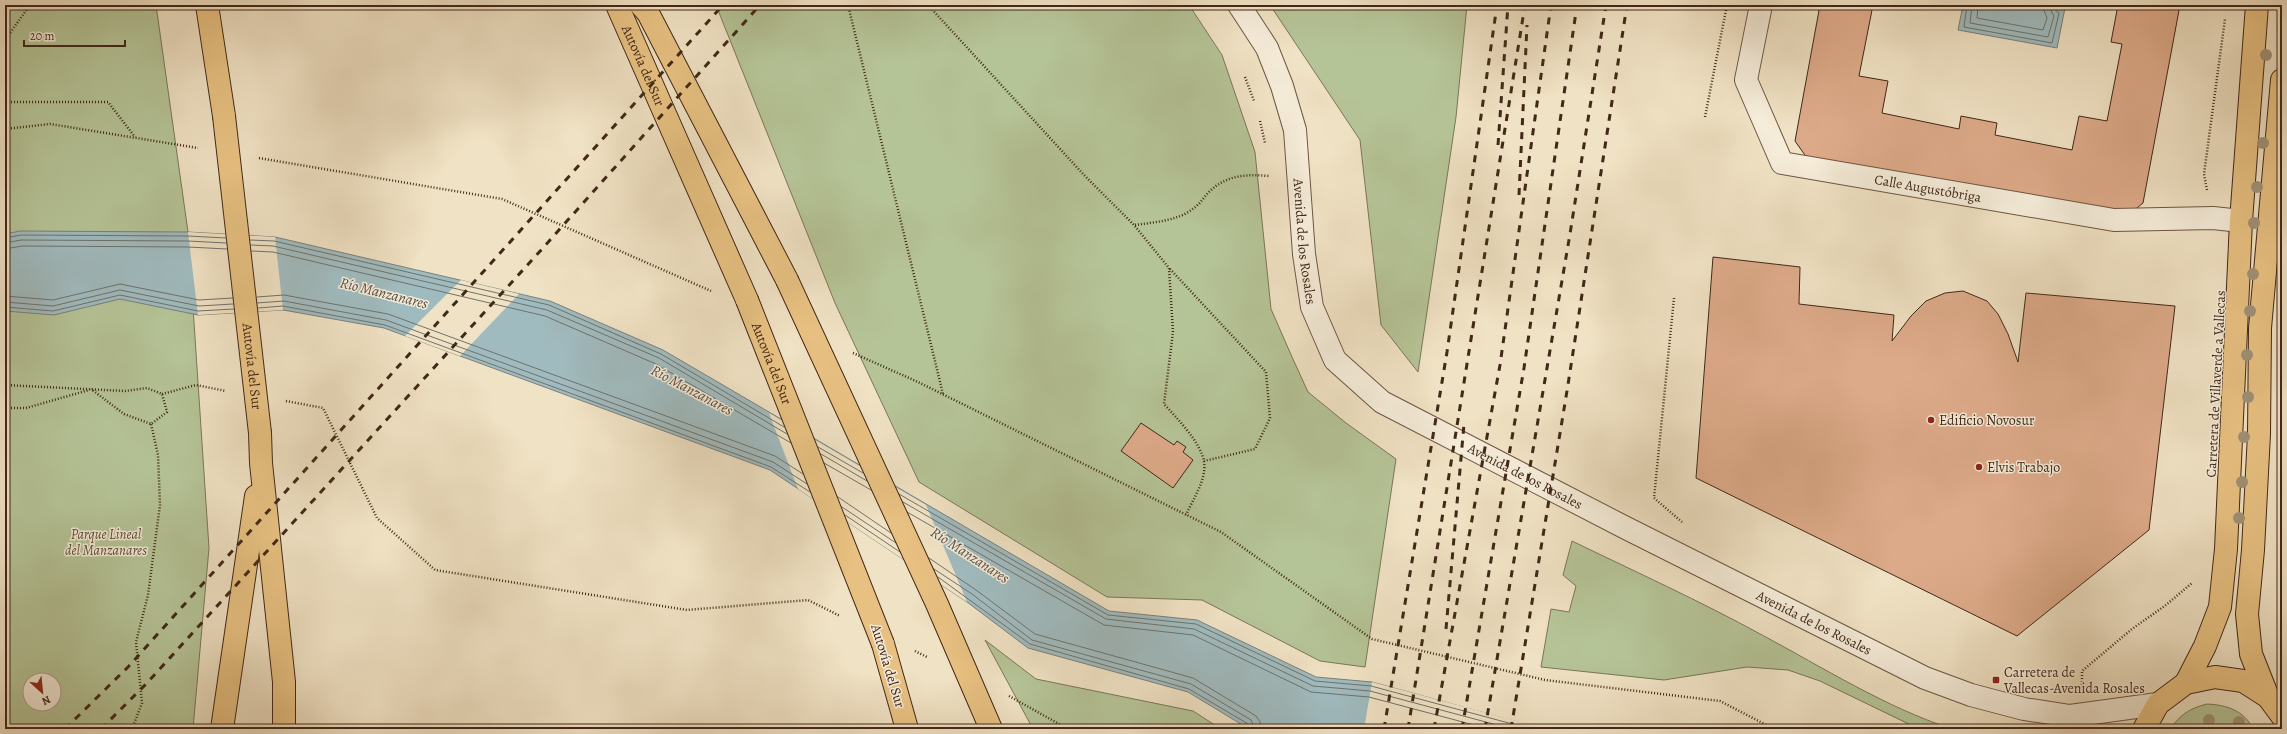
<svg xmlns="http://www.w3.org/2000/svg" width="2287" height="734" font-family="Alegreya,serif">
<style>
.green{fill:#b5c497;stroke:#7b7658;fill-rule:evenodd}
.water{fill:#a0bbbf;stroke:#7a807c}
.pier{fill:#f0e2c4}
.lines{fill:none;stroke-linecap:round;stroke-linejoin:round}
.shore{stroke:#70726c;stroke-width:1}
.building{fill:#ddaa89;stroke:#412818}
.minor-casing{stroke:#6d5643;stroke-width:24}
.major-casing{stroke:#412818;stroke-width:24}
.highway-casing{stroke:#412818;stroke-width:24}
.path{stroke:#412818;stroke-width:2.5;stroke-dasharray:1 2;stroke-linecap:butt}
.minor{stroke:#f5ecd9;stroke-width:22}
.major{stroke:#e8c182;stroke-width:22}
.highway{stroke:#e8c182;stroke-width:22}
.rail{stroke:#412818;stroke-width:3;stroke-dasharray:7 7;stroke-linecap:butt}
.highway-bridge-casing{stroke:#412818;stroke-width:24;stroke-linecap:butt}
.highway-bridge{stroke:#e8c182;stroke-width:22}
.tree{fill:#a09177}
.poi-dot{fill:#8f2418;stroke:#f5ecd9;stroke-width:1.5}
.labels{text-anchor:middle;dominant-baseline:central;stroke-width:3;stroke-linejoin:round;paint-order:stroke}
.street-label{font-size:14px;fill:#412818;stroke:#f5ecd9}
.poi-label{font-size:14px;fill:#412818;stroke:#f5ecd9;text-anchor:start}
.park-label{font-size:14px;font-style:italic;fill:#5e4f38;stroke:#f5ecd9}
.water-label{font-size:15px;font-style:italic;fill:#594d42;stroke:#f5ecd9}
</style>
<rect width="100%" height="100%" fill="#f0e2c4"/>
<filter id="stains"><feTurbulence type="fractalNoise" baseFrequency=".005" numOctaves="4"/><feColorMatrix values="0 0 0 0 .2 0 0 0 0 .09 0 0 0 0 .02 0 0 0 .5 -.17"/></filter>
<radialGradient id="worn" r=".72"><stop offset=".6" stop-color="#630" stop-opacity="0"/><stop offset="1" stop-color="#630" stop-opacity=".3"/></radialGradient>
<g class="green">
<path d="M 5,5 L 156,5 L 188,232 L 209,548 L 193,729 L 5,729 ZM 30,680 L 54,680 L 54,704 L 30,704 Z"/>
<path d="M 716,5 L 1189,5 L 1222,55 L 1255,152 L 1271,309 L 1292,357 L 1308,392 L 1346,423 L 1396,459 L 1365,667 L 1320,661 L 1202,600 L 1107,597 L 919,482 L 835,303 Z"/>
<path d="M 1270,5 L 1467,5 L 1456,117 L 1418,372 L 1381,325 L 1360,140 Z"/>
<path d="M 1572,541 C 1636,572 1700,601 1762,635 C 1824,668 1885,707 1952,729 L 1919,729 L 1820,681 L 1788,670 L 1747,667 L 1664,680 L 1541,667 L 1551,609 L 1569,612 L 1576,586 L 1563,575 Z"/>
<path d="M 985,640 L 1036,679 L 1193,711 L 1221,729 L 1033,729 Z"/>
<path d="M 2207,704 C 2226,705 2244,710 2253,729 L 2170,729 C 2180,715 2190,708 2207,704 Z"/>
</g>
<g class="water">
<path d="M 1963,5 L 2047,5 L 2065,8 L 2057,48 L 1958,30 Z"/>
<path d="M 20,231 L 188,232 L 275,237 L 550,301 L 663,350 L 1109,611 L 1197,620 L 1316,677 L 1372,682 L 1543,729 L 1249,729 L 1188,692 L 1028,648 L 967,602 L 770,470 L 384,328 L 283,310 L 198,315 L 120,299 L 54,315 L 5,311 L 5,234 Z"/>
</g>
<g class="pier">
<path d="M 188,232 L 275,237 L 283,310 L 198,315 Z"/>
<path d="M 461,280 L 519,294 L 460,356 L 405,336 Z"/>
<path d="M 769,413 L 926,505 L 967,602 L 798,489 Z"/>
<path d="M 1372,682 L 1528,724 L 1527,729 L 1364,729 Z"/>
</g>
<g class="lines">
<g class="shore">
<path d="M 1967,5 L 1964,27 L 2052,43 L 2059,13 L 2054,9 L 2053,5"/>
<path d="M 1972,5 L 1970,23 L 2048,37 L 2054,16 L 2048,5"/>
<path d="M 1978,5 L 1977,18 L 2043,30 L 2047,18 L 2042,5"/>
<path d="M 5,238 L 21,235 L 188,236 L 226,238"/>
<path d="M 250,240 L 274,241 L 549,305 L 661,354 L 784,427"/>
<path d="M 5,243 L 21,240 L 188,241 L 226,243"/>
<path d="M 251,245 L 273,246 L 547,310 L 659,358 L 787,434"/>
<path d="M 5,249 L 22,246 L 188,247 L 227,249"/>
<path d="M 251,251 L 273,252 L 545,316 L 656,364 L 791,443"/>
<path d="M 5,296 L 53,300 L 120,284 L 199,300 L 233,298"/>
<path d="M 257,297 L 284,295 L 388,314 L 775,456 L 803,474"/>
<path d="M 5,302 L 53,306 L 120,290 L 199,306 L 233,304"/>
<path d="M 257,303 L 284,301 L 386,320 L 773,462 L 807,484"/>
<path d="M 5,307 L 53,311 L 120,295 L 198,311 L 234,309"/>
<path d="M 258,308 L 283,306 L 385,325 L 771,467 L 810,492"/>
<path d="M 818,447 L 863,473"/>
<path d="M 821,454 L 867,481"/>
<path d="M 824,463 L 871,490"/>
<path d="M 899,494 L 1108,615 L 1196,624 L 1315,681 L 1371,686 L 1531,729"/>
<path d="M 838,497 L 891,533"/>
<path d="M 903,502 L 1106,619 L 1194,629 L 1313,686 L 1370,691 L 1512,729"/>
<path d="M 842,507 L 896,543"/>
<path d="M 907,512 L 1104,625 L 1193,635 L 1311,692 L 1369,697 L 1489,729"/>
<path d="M 845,515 L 900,552"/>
<path d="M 929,558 L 976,590 L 1035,634 L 1193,678 L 1256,716 L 1260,722 L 1261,729"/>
<path d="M 934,569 L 972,594 L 1032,640 L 1191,684 L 1251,720 L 1255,729"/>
<path d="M 938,577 L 1030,644 L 1189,689 L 1248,724 L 1250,729"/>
</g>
</g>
<g class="building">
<path d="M 1820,5 L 1873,5 L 1859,76 L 1888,81 L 1882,113 L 1959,129 L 1961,116 L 1997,123 L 1995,135 L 2072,150 L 2079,116 L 2107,121 L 2122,44 L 2111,42 L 2118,5 L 2180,5 L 2143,203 L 2126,217 L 1807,158 L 1795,141 Z"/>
<path d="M 1713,257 L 1800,267 L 1799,304 L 1894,315 L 1892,341 L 1911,316 L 1926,301 L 1945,293 L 1963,291 L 1987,301 L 1998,314 L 2008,334 L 2018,362 L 2026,293 L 2175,306 L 2149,530 L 2017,636 L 1696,478 Z"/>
<path d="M 1141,423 L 1174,445 L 1177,441 L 1186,447 L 1183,452 L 1193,460 L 1173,488 L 1121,451 Z"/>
</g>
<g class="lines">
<g class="minor-casing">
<g id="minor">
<path id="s1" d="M 1239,5 L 1267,48 L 1282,86 L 1295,130 L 1304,254 L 1312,307 L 1335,360 L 1382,402 L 1626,528 L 1925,678 L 1971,695 L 2024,709 L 2070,716 L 2158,704"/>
<path id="s2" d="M 1761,5 L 1746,80 L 1782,163 L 2114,220 L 2213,218 L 2241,221"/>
</g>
</g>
<g class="major-casing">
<g id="major">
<path d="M 2186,683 L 2205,646 L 2220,607 L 2226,549 L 2241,221 L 2257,5"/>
<path d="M 2268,697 L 2251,654 L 2247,614 L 2253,550 L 2259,434 L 2260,328 L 2282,80"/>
<path d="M 2144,729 L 2158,704 L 2186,683 L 2215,677 L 2243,681 L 2268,697 L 2282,716"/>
</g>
</g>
<g class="highway-casing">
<g id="highway">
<path d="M 207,5 L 224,116"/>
<path id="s3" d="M 617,5 L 747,300"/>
<path d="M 641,5 L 648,13 L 787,280"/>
<path d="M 260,433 L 261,463 L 284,682 L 284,729"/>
<path d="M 883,644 L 907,729"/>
<path d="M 222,729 L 256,496"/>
</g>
</g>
<g class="path">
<path d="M 848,5 L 943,394"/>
<path d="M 928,5 L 1084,175 L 1134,225 L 1169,268 L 1173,332 L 1164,404 C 1176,417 1202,444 1204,462 C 1207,479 1193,499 1186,515"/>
<path d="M 5,40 L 30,5"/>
<path d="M 1245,77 L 1254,101"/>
<path d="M 5,102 L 108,102 L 135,137"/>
<path d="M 1705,117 L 1727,5"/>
<path d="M 1260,121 L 1265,143"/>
<path d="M 5,129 L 50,124 L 198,148"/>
<path d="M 259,158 L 502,199 L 711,291"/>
<path d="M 2207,190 L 2204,174 L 2225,19"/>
<path d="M 1135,225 C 1155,222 1178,221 1194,208 C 1200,204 1204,197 1209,192 C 1226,175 1246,174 1269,176"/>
<path d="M 1170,269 L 1266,372 L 1270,418 L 1255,449 L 1204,461"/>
<path d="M 1674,298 L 1654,498 L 1682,522"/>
<path d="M 853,353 L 918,382 L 1221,532 L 1372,639 L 1545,680 L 1720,701 L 1774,729"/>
<path d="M 5,385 L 125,391 L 147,388 L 162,394 L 167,412 L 151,424 L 124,414 L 91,389"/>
<path d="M 162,394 L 196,385 L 226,391"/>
<path d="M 286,401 L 323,408 L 377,518 L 435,570 L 687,610 L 808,600 L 840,616"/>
<path d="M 5,408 L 26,408 L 89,390"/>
<path d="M 915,651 L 927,657"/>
<path d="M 2082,685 L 2082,671 L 2132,629 L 2166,605 L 2192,583"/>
<path d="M 1009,696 L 1068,729"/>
<path d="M 132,729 L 142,703 L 136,642 L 148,595 L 160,505 L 158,455 L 151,424"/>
</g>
<use href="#minor" class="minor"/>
<use href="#major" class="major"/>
<use href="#highway" class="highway"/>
<g class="rail">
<path d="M 1498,145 L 1508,5"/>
<path d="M 1519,195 L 1527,25"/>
<path d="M 1446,629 L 1464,424"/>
<path d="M 65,729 L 129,666 L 723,5"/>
<path d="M 101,729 L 147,683 L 542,249 L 760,5"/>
<path d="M 1384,729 L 1447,352 L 1497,5"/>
<path d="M 1408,729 L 1525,5"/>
<path d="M 1434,729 L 1500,365 L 1551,5"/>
<path d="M 1462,729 L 1524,368 L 1577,5"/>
<path d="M 1485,729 L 1570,234 L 1606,5"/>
<path d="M 1511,729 L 1567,391 L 1627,5"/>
</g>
<g class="highway-bridge-casing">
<g id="highway-bridge">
<path id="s4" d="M 224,116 L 260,433"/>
<path d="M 787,280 L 937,604 L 991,729"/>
<path id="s5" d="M 747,300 L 883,644"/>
</g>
</g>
<use href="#highway-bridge" class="highway-bridge"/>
</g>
<g class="tree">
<circle cx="2266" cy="55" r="6"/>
<circle cx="2263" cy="143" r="6"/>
<circle cx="2257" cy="187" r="6"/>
<circle cx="2254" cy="223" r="6"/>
<circle cx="2253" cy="274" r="6"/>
<circle cx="2250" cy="311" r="6"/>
<circle cx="2247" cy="355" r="6"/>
<circle cx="2248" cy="397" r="6"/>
<circle cx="2244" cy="437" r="6"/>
<circle cx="2242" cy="482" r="6"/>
<circle cx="2239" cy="518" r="6"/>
<circle cx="2209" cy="720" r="6"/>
<circle cx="2239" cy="722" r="6"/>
</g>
<g class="poi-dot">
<circle cx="1931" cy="420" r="4"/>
<circle cx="1979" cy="467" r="4"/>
<rect x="1992" y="676" width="8" height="8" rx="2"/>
</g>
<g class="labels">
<g class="street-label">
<text stroke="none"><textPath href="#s3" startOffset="66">Autovía del Sur</textPath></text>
<text stroke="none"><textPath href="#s2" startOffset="315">Calle Augustóbriga</textPath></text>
<text stroke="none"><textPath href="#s1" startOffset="250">Avenida de los Rosales</textPath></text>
<text stroke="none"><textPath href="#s5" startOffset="68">Autovía del Sur</textPath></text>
<text stroke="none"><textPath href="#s4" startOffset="252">Autovía del Sur</textPath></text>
<text transform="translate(2216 384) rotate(-87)">Carretera de Villaverde a Vallecas</text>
<text stroke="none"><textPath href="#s1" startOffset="598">Avenida de los Rosales</textPath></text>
<text stroke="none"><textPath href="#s1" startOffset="922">Avenida de los Rosales</textPath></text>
<text transform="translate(888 666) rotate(73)">Autovía del Sur</text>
</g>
<g class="poi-label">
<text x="1939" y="420">Edificio Novosur</text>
<text x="1987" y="467">Elvis Trabajo</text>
<text x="2004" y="672">Carretera de<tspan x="2004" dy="16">Vallecas-Avenida Rosales</tspan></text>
</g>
<g class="park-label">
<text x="106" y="534">Parque Lineal<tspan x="106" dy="16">del Manzanares</tspan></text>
</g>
<g class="water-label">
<text transform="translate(384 293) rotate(14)">Río Manzanares</text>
<text transform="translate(692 390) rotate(28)">Río Manzanares</text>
<text transform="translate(970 555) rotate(33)">Río Manzanares</text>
</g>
</g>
<rect width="2287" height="734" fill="none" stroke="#f0e2c4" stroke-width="20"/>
<rect x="6" y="6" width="2275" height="722" fill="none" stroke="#412818" stroke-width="2"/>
<rect x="10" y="10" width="2267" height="714" fill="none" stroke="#412818"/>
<g transform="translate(42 692) rotate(153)"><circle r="19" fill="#f5ecd9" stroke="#ad9e8c"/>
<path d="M0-3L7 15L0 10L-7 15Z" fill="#8f2418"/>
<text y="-6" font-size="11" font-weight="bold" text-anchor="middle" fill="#412818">N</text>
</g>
<path d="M24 40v6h101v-6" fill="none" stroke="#412818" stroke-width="2"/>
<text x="30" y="40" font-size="12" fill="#412818" stroke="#f5ecd9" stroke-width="3" paint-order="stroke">20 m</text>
<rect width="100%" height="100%" filter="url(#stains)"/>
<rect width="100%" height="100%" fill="url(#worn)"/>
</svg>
